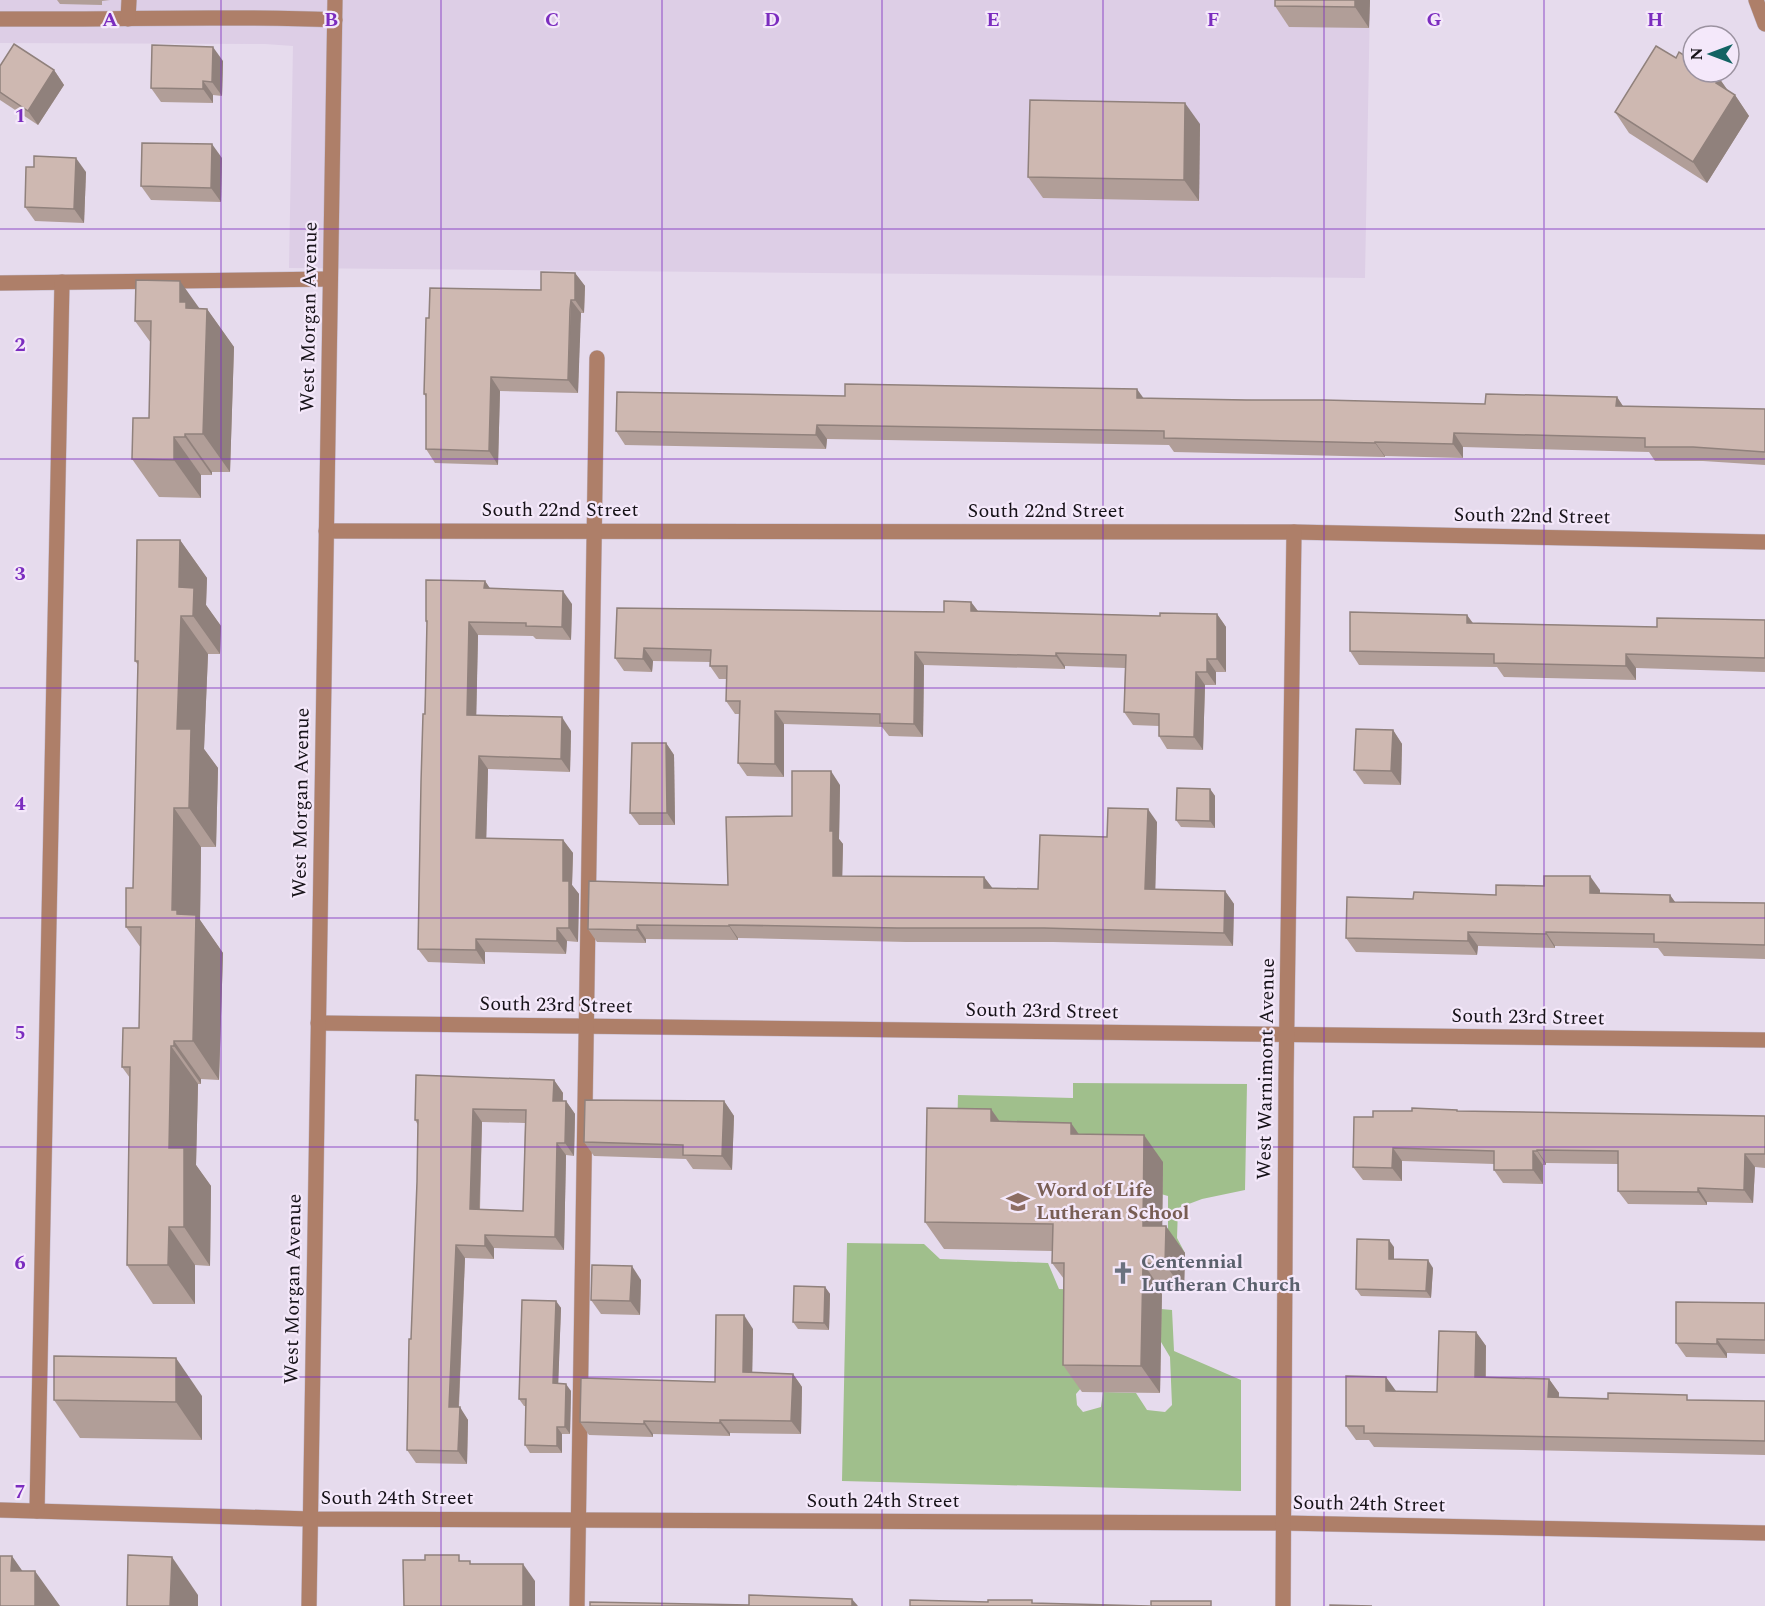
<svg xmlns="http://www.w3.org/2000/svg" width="1765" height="1606" font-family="Spectral,serif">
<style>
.built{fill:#ddcee6}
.green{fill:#a0bf8c}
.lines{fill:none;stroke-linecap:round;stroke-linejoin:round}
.minor-casing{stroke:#c1b7c7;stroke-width:16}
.minor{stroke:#ae7f69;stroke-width:15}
.wall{fill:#b19e98;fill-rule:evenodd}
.shaded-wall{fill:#90817c}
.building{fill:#ceb8b1;stroke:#90817c;stroke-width:1.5;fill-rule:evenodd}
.grid{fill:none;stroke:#7b2cbf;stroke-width:1.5;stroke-opacity:0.55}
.labels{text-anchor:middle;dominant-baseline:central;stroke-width:4.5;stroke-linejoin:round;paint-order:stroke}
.street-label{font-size:20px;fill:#161218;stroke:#f4e8fa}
.education-label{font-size:20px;font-weight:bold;fill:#785e54;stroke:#f4e8fa;text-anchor:start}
.worship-label{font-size:20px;font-weight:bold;fill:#5b616d;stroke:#f4e8fa;text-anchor:start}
.grid-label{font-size:20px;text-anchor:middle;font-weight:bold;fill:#7b2cbf;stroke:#f4e8fa;stroke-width:4.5;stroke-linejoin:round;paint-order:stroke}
</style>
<rect width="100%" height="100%" fill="#e6dbed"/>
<path class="built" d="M 0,0 L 1370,0 L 1365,278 L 289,268 L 293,46 L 265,44 L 0,43 Z"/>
<g class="green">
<path d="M 1073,1083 L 1247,1084 L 1245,1190 L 1202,1199 L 1178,1208 L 1177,1238 L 1185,1253 L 1168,1253 L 1168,1196 L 957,1136 L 958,1095 L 1073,1098 Z"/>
<path d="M 847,1243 L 924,1244 L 940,1259 L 1048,1263 L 1059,1289 L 1083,1290 L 1082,1387 L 1076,1394 L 1077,1405 L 1083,1412 L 1101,1407 L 1103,1392 L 1136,1393 L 1147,1410 L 1165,1412 L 1172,1405 L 1170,1357 L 1161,1342 L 1161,1309 L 1172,1310 L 1174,1351 L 1241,1380 L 1241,1491 L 842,1481 Z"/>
</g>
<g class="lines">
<g class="minor-casing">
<g id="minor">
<path d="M 1756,0 L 1765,24"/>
<path d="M 0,19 C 112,20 223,15 335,20"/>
<path d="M 128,19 L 129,0"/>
<path d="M 0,283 L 330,279"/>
<path d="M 326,531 L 1294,532 L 1765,542"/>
<path d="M 318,1023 L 1765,1040"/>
<path d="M 0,1510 L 310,1519 L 1284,1523 L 1765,1533"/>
<path d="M 37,1511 L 62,282"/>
<path d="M 309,1606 L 335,0"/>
<path d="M 577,1606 L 597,358"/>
<path d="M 1283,1606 L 1286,1079 L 1294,532"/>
</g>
</g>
<use href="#minor" class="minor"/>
</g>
<g class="wall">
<path d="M 57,0 L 110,0 L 102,1 L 102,5 L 60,4 Z"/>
<path d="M 1370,0 L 1369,28 L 1289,27 L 1275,6 Z"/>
<path d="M 1676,58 L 1719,78 L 1729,92 L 1735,95 L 1749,116 L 1707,183 L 1629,133 L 1615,112 Z"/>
<path d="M 223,61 L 222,96 L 213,95 L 213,103 L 161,102 L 151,88 Z"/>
<path d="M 0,66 L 54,70 L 64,85 L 38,125 L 0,100 Z"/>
<path d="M 1200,124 L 1199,201 L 1043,198 L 1028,177 Z"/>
<path d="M 222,158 L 221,202 L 151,200 L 141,186 Z"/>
<path d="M 34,167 L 86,172 L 84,223 L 35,221 L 25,207 Z"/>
<path d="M 575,273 L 585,286 L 584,313 L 581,313 L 580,323 L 578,393 L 500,391 L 498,465 L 435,463 L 426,449 L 426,397 L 424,394 L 429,318 L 541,290 Z"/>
<path d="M 199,308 L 207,309 L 234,347 L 230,472 L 212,472 L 212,475 L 201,475 L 201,498 L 159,497 L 132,459 L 149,418 L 151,343 L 135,321 Z"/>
<path d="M 845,396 L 1143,398 L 1485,404 L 1617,397 L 1623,406 L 1765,409 L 1765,465 L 1703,461 L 1655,461 L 1649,452 L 1463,447 L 1463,458 L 1385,456 L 1385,457 L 1174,452 L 1169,445 L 827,439 L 826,449 L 625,445 L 616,431 Z"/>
<path d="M 180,540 L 207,578 L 206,605 L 221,626 L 220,654 L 208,654 L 204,749 L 218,768 L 216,847 L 201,847 L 200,920 L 223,953 L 219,1080 L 201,1079 L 201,1084 L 198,1084 L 196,1165 L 211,1186 L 210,1266 L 195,1265 L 195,1304 L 153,1304 L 127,1265 L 130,1078 L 122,1067 L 139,1028 L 141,948 L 126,927 L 133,888 L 138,665 L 135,661 Z"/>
<path d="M 485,581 L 490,589 L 572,604 L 571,640 L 536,639 L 533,636 L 478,635 L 476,716 L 571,731 L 570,772 L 488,769 L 486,838 L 563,840 L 573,853 L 572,885 L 579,894 L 578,942 L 567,941 L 566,954 L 485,952 L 485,964 L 428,962 L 418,949 L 427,624 L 426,621 Z"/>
<path d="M 971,602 L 978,611 L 1160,616 L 1217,614 L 1226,627 L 1226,672 L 1216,672 L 1216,685 L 1205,685 L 1203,750 L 1167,749 L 1159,736 L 1159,726 L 1133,725 L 1124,712 L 1125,668 L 1065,666 L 1065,669 L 924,665 L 923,737 L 889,736 L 882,727 L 784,724 L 784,777 L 747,776 L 738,763 L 740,714 L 735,714 L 726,701 L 726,679 L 719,679 L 710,666 L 710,662 L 653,661 L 652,672 L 624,671 L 615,658 L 617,608 L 944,612 Z"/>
<path d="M 1467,615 L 1473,623 L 1657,627 L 1765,620 L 1765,672 L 1636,668 L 1636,680 L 1504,677 L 1497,667 L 1359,665 L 1350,651 Z"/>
<path d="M 1393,730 L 1402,744 L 1401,785 L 1364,784 L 1354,770 Z"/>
<path d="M 666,743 L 674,755 L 675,825 L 639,825 L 630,813 Z"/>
<path d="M 840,785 L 839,839 L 843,844 L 842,876 L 984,877 L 992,888 L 1038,889 L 1107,837 L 1157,822 L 1155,889 L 1225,891 L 1234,904 L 1233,946 L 1053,942 L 906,942 L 738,938 L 738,940 L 646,939 L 646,943 L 597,942 L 588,929 L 728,885 L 792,816 Z"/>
<path d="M 1210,789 L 1215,796 L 1215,828 L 1181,827 L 1176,820 Z"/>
<path d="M 1600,890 L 1600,893 L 1670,895 L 1675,902 L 1765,903 L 1765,959 L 1664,956 L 1658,948 L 1555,946 L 1555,948 L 1478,946 L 1477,955 L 1356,952 L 1346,938 L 1413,899 Z"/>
<path d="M 554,1080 L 563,1093 L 563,1101 L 566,1101 L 575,1114 L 574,1156 L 566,1155 L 564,1250 L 494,1248 L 494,1259 L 465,1258 L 459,1407 L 468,1420 L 467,1464 L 416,1463 L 407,1450 L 417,1182 L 418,1125 L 415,1120 ZM 482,1122 L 525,1123 L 523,1211 L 480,1210 Z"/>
<path d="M 724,1101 L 734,1116 L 732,1170 L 693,1169 L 686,1159 L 594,1156 L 584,1142 Z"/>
<path d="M 1458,1111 L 1765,1116 L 1765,1168 L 1755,1167 L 1753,1203 L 1707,1202 L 1707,1205 L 1628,1204 L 1618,1191 L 1618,1164 L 1546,1163 L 1546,1165 L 1543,1165 L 1543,1184 L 1503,1183 L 1494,1170 L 1494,1164 L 1402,1161 L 1402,1181 L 1363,1180 L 1353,1167 L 1373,1117 Z"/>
<path d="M 1000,1122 L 1079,1135 L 1163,1162 L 1162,1226 L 1185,1253 L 1184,1291 L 1162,1291 L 1160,1393 L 1082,1392 L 1063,1365 L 1064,1279 L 1052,1263 L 1052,1251 L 944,1249 L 925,1222 Z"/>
<path d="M 1394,1247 L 1394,1259 L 1433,1268 L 1431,1298 L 1361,1296 L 1356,1289 Z"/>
<path d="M 641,1280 L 640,1315 L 601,1314 L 591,1300 Z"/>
<path d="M 825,1287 L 830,1294 L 829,1330 L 798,1329 L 793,1322 Z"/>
<path d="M 556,1301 L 561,1308 L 558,1383 L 571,1391 L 570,1434 L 562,1434 L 562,1453 L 530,1453 L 525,1445 L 526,1406 L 524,1406 L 519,1399 Z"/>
<path d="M 1765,1303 L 1765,1354 L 1727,1353 L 1727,1358 L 1686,1357 L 1676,1343 Z"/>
<path d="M 753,1329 L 752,1373 L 793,1374 L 802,1387 L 801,1434 L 730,1433 L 730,1436 L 653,1434 L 653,1437 L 589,1435 L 580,1422 L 715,1382 Z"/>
<path d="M 1476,1332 L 1486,1346 L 1486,1377 L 1549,1379 L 1559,1393 L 1559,1397 L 1765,1401 L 1765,1455 L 1374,1447 L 1369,1440 L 1356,1440 L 1346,1426 L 1396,1391 L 1437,1392 Z"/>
<path d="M 202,1396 L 202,1440 L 80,1438 L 54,1400 Z"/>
</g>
<g class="shaded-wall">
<path d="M 1355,0 L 1370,0 L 1369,28 L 1355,7 Z"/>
<path d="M 213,47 L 223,61 L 222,96 L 212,82 Z"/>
<path d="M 54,70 L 64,85 L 38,125 L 28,111 Z"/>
<path d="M 1719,78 L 1733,98 L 1735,95 L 1749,116 L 1707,183 L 1693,162 L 1716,83 Z"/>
<path d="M 203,81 L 213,95 L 213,103 L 203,89 Z"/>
<path d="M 1185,103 L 1200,124 L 1199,201 L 1184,180 Z"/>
<path d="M 212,144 L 222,158 L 221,202 L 211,188 Z"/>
<path d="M 76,158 L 86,172 L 84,223 L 74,209 Z"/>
<path d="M 575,273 L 585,286 L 584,313 L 575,300 Z"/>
<path d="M 180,281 L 207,319 L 207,309 L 234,347 L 230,472 L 203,434 L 180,302 Z"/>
<path d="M 571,300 L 581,313 L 578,393 L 568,380 Z"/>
<path d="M 491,377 L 500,391 L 498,465 L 489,451 Z"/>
<path d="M 1137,389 L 1147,403 L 1137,398 Z"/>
<path d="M 1617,397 L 1626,411 L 1616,406 Z"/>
<path d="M 817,425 L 827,439 L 826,449 L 816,435 Z"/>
<path d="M 1454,433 L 1463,447 L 1463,458 L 1453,444 Z"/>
<path d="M 185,434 L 212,472 L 212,475 L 185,437 Z"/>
<path d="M 174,437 L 201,475 L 201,498 L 174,460 Z"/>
<path d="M 1375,442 L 1385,456 L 1385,457 L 1375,443 Z"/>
<path d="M 180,540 L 207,578 L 206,605 L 221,626 L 220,654 L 193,616 L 179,587 Z"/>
<path d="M 485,581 L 494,594 L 484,588 Z"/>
<path d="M 563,591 L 572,604 L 571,640 L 562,627 Z"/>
<path d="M 971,602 L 980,614 L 971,611 Z"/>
<path d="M 1217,614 L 1226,627 L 1226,672 L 1217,659 Z"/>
<path d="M 1467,615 L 1476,628 L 1467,623 Z"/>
<path d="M 181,616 L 208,654 L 204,749 L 218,768 L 216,847 L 189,808 L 177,729 Z"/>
<path d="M 469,622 L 478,635 L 476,729 L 467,715 Z"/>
<path d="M 644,648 L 653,661 L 652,672 L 643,659 Z"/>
<path d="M 915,652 L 924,665 L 923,737 L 914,724 Z"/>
<path d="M 1056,653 L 1065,666 L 1065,669 L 1056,656 Z"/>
<path d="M 1626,654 L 1636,668 L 1636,680 L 1626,666 Z"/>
<path d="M 1207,659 L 1216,672 L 1216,685 L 1207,672 Z"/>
<path d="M 1196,672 L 1205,685 L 1203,750 L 1194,737 Z"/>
<path d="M 775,711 L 784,724 L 784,777 L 775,764 Z"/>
<path d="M 562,717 L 571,731 L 570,772 L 561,759 Z"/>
<path d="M 1393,730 L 1402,744 L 1401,785 L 1391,771 Z"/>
<path d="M 666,743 L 674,755 L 675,825 L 667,813 Z"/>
<path d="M 479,756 L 488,769 L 486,851 L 476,838 Z"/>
<path d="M 831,771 L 840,785 L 839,839 L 843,844 L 842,889 L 833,876 L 830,831 Z"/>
<path d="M 1210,789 L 1215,796 L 1215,828 L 1210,821 Z"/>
<path d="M 174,808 L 201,847 L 200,920 L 223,953 L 219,1080 L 193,1041 L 172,910 Z"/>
<path d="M 1148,809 L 1157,822 L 1155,902 L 1145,889 Z"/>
<path d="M 563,840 L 573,853 L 572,885 L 579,894 L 578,942 L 569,928 L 563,881 Z"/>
<path d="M 1590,876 L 1600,890 L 1599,907 L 1590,893 Z"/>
<path d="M 984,877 L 994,890 L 984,888 Z"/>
<path d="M 1225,891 L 1234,904 L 1233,946 L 1224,933 Z"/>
<path d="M 1670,895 L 1680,909 L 1670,902 Z"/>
<path d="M 637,925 L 646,939 L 646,943 L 637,930 Z"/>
<path d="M 729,925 L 738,938 L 738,940 L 729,926 Z"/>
<path d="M 557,928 L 567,941 L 566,954 L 557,941 Z"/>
<path d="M 1468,932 L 1478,946 L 1477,955 L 1468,941 Z"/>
<path d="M 1546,932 L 1555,946 L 1555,948 L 1546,934 Z"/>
<path d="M 476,939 L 485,952 L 485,964 L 476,950 Z"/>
<path d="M 174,1041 L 201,1079 L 201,1084 L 174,1046 Z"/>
<path d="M 171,1046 L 198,1084 L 196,1165 L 211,1186 L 210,1266 L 184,1227 L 169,1148 Z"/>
<path d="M 554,1080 L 563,1093 L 562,1113 L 553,1101 Z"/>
<path d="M 566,1101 L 575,1114 L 574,1156 L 565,1143 Z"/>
<path d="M 724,1101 L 734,1116 L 732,1170 L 722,1156 Z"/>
<path d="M 473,1109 L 482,1122 L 479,1222 L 470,1209 Z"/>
<path d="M 991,1109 L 1010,1136 L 991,1121 Z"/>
<path d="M 1071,1123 L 1090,1150 L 1071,1134 Z"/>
<path d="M 1144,1135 L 1163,1162 L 1162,1253 L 1143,1226 Z"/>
<path d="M 557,1143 L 566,1155 L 564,1250 L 555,1237 Z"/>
<path d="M 1393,1148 L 1402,1161 L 1402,1181 L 1392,1168 Z"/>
<path d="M 1537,1150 L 1546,1163 L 1546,1165 L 1537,1151 Z"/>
<path d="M 1533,1151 L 1543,1165 L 1543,1184 L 1533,1170 Z"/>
<path d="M 1745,1154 L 1755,1167 L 1753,1203 L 1744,1190 Z"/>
<path d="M 1698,1188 L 1707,1202 L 1707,1205 L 1698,1192 Z"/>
<path d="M 1166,1226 L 1185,1253 L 1184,1291 L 1165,1264 Z"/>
<path d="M 169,1227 L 195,1265 L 195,1304 L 168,1265 Z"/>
<path d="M 485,1235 L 494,1248 L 494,1259 L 485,1246 Z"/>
<path d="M 1389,1240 L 1394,1247 L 1394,1266 L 1389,1259 Z"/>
<path d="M 456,1245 L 465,1258 L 458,1420 L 449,1407 Z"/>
<path d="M 1428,1260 L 1433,1268 L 1431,1298 L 1426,1291 Z"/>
<path d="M 1143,1263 L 1162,1291 L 1160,1393 L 1141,1366 Z"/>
<path d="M 632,1266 L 641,1280 L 640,1315 L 630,1301 Z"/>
<path d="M 825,1287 L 830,1294 L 829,1330 L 824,1323 Z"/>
<path d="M 556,1301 L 561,1308 L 558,1390 L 553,1383 Z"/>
<path d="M 744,1315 L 753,1329 L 752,1386 L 743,1372 Z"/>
<path d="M 1476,1332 L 1486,1346 L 1485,1391 L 1475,1377 Z"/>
<path d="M 1717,1339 L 1727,1353 L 1727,1358 L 1717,1344 Z"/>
<path d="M 176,1358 L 202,1396 L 202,1440 L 176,1402 Z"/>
<path d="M 793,1374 L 802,1387 L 801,1434 L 791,1421 Z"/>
<path d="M 1386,1377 L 1396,1391 L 1386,1391 Z"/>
<path d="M 1549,1379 L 1559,1393 L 1558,1411 L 1548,1397 Z"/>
<path d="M 566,1384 L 571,1391 L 570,1434 L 565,1427 Z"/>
<path d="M 460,1407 L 468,1420 L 467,1464 L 458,1451 Z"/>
<path d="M 720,1420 L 730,1433 L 730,1436 L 720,1423 Z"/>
<path d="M 644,1421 L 653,1434 L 653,1437 L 644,1424 Z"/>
<path d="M 557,1427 L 562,1434 L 562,1453 L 557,1446 Z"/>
<path d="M 12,1556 L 35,1589 L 35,1571 L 60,1606 L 35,1606 L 11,1571 Z"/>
<path d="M 172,1557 L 198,1595 L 198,1606 L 170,1606 Z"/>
<path d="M 523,1564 L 535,1581 L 535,1606 L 523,1606 Z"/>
<path d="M 852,1599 L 858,1606 L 852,1606 Z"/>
</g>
<g class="building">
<path d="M 1275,0 L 1355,0 L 1355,7 L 1275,6 Z"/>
<path d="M 14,44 L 54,70 L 28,111 L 0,92 L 0,66 Z"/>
<path d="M 152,45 L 213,47 L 212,82 L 203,81 L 203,89 L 151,88 Z"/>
<path d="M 1656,46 L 1676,58 L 1679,52 L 1693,61 L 1693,72 L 1710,72 L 1719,78 L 1716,83 L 1735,95 L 1693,162 L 1615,112 Z"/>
<path d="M 1030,100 L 1185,103 L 1184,180 L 1028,177 Z"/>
<path d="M 142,143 L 212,144 L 211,188 L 141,186 Z"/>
<path d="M 34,156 L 76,158 L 74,209 L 25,207 L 26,167 L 34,167 Z"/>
<path d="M 541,272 L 575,273 L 575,300 L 571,300 L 570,309 L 568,380 L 491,377 L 489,451 L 426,449 L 426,394 L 424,394 L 426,318 L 429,318 L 430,288 L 541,290 Z"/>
<path d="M 136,280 L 180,281 L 180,302 L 186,302 L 186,308 L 207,309 L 203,434 L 185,434 L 185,437 L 174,437 L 174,460 L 132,459 L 133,418 L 149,418 L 151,321 L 135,321 Z"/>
<path d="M 845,384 L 1137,389 L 1137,398 L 1246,400 L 1324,400 L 1485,404 L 1486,394 L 1617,397 L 1616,406 L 1765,409 L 1765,452 L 1693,447 L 1645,447 L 1645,438 L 1454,433 L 1453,444 L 1375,442 L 1375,443 L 1164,438 L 1164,431 L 817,425 L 816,435 L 616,431 L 617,392 L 845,396 Z"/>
<path d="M 137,540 L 180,540 L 179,587 L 194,588 L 193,616 L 181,616 L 177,729 L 191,729 L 189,808 L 174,808 L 172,910 L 177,910 L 177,914 L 196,915 L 193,1041 L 174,1041 L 174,1046 L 171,1046 L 169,1148 L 184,1148 L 184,1227 L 169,1227 L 168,1265 L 127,1265 L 130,1067 L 122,1067 L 123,1028 L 139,1028 L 141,927 L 126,927 L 126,888 L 133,888 L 138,661 L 135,661 Z"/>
<path d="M 426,580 L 485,581 L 484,588 L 563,591 L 562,627 L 526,626 L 526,623 L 469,622 L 467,715 L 562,717 L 561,759 L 479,756 L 476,838 L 563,840 L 563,881 L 569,881 L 569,928 L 557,928 L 557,941 L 476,939 L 476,950 L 418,949 L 421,782 L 423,714 L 425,714 L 427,621 L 426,621 Z"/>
<path d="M 944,601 L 971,602 L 971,611 L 1160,616 L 1160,613 L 1217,614 L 1217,659 L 1207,659 L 1207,672 L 1196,672 L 1194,737 L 1159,736 L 1159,714 L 1124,712 L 1126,655 L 1056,653 L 1056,656 L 915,652 L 914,724 L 880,723 L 880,714 L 775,711 L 775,764 L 738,763 L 740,701 L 726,701 L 727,666 L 710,666 L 711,650 L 644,648 L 643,659 L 615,658 L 617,608 L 944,612 Z"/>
<path d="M 1350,612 L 1467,615 L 1467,623 L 1657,627 L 1657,618 L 1765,620 L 1765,658 L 1626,654 L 1626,666 L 1494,663 L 1494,654 L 1350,651 Z"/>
<path d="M 1356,729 L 1393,730 L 1391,771 L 1354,770 Z"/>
<path d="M 632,743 L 666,743 L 667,813 L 630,813 Z"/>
<path d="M 792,771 L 831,771 L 830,831 L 833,831 L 833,876 L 984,877 L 984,888 L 1038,889 L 1040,835 L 1107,837 L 1108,808 L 1148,809 L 1145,889 L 1225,891 L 1224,933 L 1044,928 L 897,928 L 729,925 L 729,926 L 637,925 L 637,930 L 588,929 L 589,881 L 728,885 L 726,817 L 792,816 Z"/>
<path d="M 1177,788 L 1210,789 L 1210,821 L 1176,820 Z"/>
<path d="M 1544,876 L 1590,876 L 1590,893 L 1670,895 L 1670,902 L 1765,903 L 1765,945 L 1654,942 L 1654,934 L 1546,932 L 1546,934 L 1468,932 L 1468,941 L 1346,938 L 1347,897 L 1413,899 L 1414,892 L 1496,895 L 1496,885 L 1544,886 Z"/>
<path d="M 416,1075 L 554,1080 L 553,1101 L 566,1101 L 565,1143 L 557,1143 L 555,1237 L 485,1235 L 485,1246 L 456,1245 L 449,1407 L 460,1407 L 458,1451 L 407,1450 L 409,1339 L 411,1339 L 417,1182 L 418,1120 L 415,1120 ZM 473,1109 L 526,1110 L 523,1211 L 470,1209 Z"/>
<path d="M 585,1100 L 724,1101 L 722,1156 L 683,1155 L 683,1145 L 584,1142 Z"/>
<path d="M 927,1108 L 991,1109 L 991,1121 L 1071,1123 L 1071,1134 L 1144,1135 L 1143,1226 L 1166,1226 L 1165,1264 L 1143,1263 L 1141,1366 L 1063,1365 L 1064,1263 L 1052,1263 L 1053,1224 L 925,1222 Z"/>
<path d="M 1412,1108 L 1457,1110 L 1457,1111 L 1765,1116 L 1765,1154 L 1745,1154 L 1744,1190 L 1698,1188 L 1698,1192 L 1618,1191 L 1618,1151 L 1537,1150 L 1537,1151 L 1533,1151 L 1533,1170 L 1494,1170 L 1494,1151 L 1393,1148 L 1392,1168 L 1353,1167 L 1354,1117 L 1373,1117 L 1373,1111 L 1412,1111 Z"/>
<path d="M 1357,1239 L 1389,1240 L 1389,1259 L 1428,1260 L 1426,1291 L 1356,1289 Z"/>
<path d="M 592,1265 L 632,1266 L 630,1301 L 591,1300 Z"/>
<path d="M 794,1286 L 825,1287 L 824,1323 L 793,1322 Z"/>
<path d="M 522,1300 L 556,1301 L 553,1383 L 566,1384 L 565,1427 L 557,1427 L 557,1446 L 525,1445 L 526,1399 L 519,1399 Z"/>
<path d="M 1676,1302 L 1765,1303 L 1765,1340 L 1717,1339 L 1717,1344 L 1676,1343 Z"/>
<path d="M 716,1315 L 744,1315 L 743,1372 L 793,1374 L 791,1421 L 720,1420 L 720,1423 L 644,1421 L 644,1424 L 580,1422 L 581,1378 L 715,1382 Z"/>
<path d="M 1439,1331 L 1476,1332 L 1475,1377 L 1549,1379 L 1548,1397 L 1608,1399 L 1608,1393 L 1687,1395 L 1687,1400 L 1765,1401 L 1765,1441 L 1364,1433 L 1364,1426 L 1346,1426 L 1346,1376 L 1386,1377 L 1386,1391 L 1437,1392 Z"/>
<path d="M 54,1356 L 176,1358 L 176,1402 L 54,1400 Z"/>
<path d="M 128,1555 L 172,1557 L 170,1606 L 127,1606 Z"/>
<path d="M 425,1555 L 459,1555 L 459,1561 L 470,1561 L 470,1564 L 523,1564 L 523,1606 L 404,1606 L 403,1560 L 425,1560 Z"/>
<path d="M 0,1556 L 12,1556 L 11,1571 L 35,1571 L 35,1606 L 0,1606 Z"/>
<path d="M 749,1595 L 852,1599 L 852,1606 L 590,1606 L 590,1602 L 749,1605 Z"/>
<path d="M 910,1600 L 988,1602 L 988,1600 L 1032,1600 L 1032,1603 L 1150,1606 L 910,1606 Z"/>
<rect x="1151" y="1601" width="60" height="5"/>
<path d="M 1330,1605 L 1372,1606 L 1330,1606 Z"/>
</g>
<path class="grid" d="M 221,0 L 221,1606M 441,0 L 441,1606M 662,0 L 662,1606M 882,0 L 882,1606M 1103,0 L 1103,1606M 1324,0 L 1324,1606M 1544,0 L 1544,1606M 0,229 L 1765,229M 0,459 L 1765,459M 0,688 L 1765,688M 0,918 L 1765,918M 0,1147 L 1765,1147M 0,1377 L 1765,1377"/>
<defs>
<g id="school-bare" transform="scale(1.8)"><path d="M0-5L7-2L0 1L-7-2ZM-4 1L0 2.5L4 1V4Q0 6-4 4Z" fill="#8d6e63" stroke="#f4e8fa" stroke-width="2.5" paint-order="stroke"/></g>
<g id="church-bare" transform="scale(1.8)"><path d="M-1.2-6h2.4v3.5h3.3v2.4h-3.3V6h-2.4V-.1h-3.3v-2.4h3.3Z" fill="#6b7280" stroke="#f4e8fa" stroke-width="2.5" paint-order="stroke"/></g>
</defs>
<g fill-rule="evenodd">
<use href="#school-bare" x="1018" y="1202"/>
<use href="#church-bare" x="1123" y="1273"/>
</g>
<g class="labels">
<g class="street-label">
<text transform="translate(309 317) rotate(-89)">West Morgan Avenue</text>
<text x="560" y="510">South 22nd Street</text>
<text x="1046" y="511">South 22nd Street</text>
<text transform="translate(1532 516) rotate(1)">South 22nd Street</text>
<text transform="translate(301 803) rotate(-89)">West Morgan Avenue</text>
<text transform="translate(556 1005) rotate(1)">South 23rd Street</text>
<text transform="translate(1042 1011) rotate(1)">South 23rd Street</text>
<text transform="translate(1528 1017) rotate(1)">South 23rd Street</text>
<text transform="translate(1266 1069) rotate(-89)">West Warnimont Avenue</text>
<text transform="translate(293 1289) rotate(-89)">West Morgan Avenue</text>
<text x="397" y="1498">South 24th Street</text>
<text x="883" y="1501">South 24th Street</text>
<text transform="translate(1369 1504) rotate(1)">South 24th Street</text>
</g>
<g class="education-label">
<text x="1036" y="1190">Word of Life<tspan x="1036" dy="23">Lutheran School</tspan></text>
</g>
<g class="worship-label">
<text x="1141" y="1262">Centennial<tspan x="1141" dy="23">Lutheran Church</tspan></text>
</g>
</g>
<g class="grid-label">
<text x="110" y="26">A</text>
<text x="331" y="26">B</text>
<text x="552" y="26">C</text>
<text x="772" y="26">D</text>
<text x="993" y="26">E</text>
<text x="1213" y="26">F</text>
<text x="1434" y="26">G</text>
<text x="1655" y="26">H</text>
<text x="20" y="122">1</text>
<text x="20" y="351">2</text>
<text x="20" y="580">3</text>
<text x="20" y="810">4</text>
<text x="20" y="1039">5</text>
<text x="20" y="1269">6</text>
<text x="20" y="1498">7</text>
</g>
<g transform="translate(1711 54) rotate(270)"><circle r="28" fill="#f4e8fa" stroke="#9b92a0" stroke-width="1.5"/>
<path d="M0-4.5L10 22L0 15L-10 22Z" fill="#126363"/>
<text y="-9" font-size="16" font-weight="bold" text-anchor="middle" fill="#161218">N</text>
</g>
</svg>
